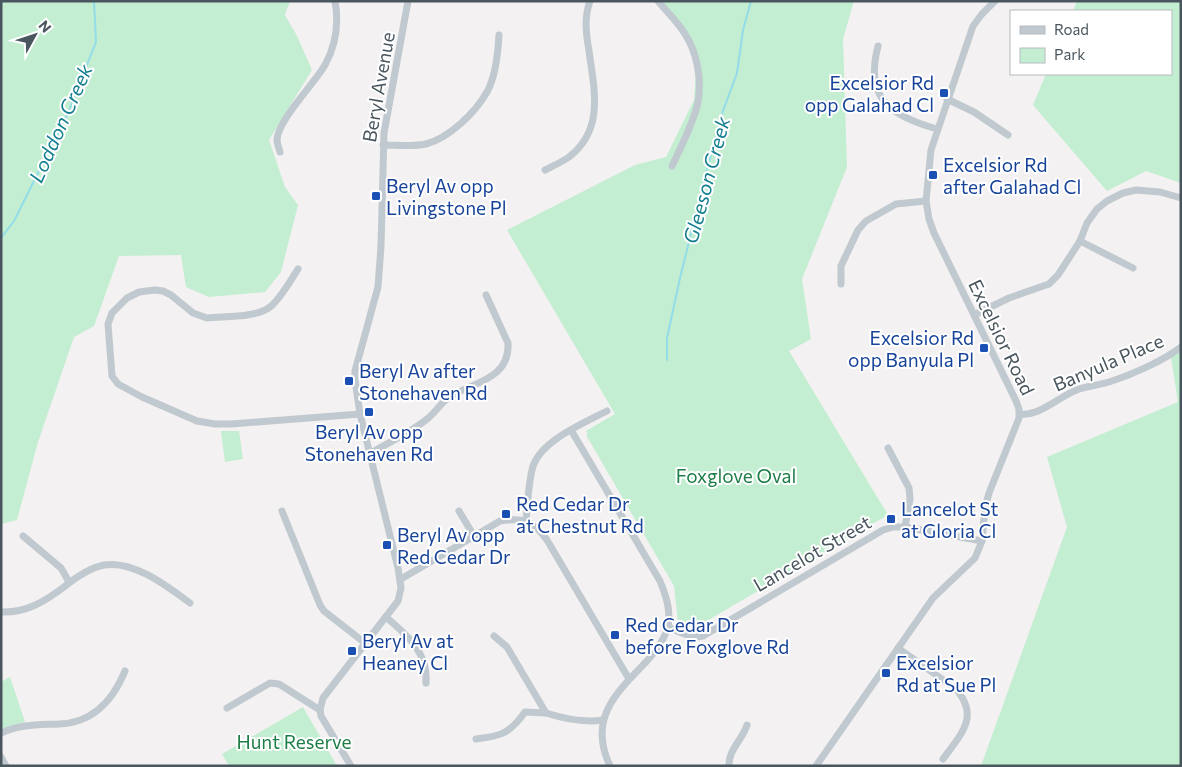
<svg xmlns="http://www.w3.org/2000/svg" width="1182" height="767" font-family="Commissioner,sans-serif">
<style>
.green{fill:#c3eed1}
.lines{fill:none;stroke-linecap:round;stroke-linejoin:round}
.stream{stroke:#93dce8;stroke-width:2}
.minor{stroke:#c0c9cf;stroke-width:7}
.transit-dot{fill:#1a4fb4;stroke:#fff;stroke-width:2}
.labels{text-anchor:middle;dominant-baseline:central;stroke-width:4;stroke-linejoin:round;paint-order:stroke}
.transit-label{font-size:19px;fill:#164399;stroke:#fff;text-anchor:start}
.street-label{font-size:19px;fill:#4a565e;stroke:#fff}
.park-label{font-size:19px;fill:#1d7d46;stroke:#fff}
.water-label{font-size:20px;font-style:italic;fill:#147f90;stroke:#fff}
</style>
<rect width="100%" height="100%" fill="#f3f1f1"/>
<g class="green">
<path d="M 1,1 L 290,1 L 285,15 L 297,36 L 312,70 L 269,140 L 285,187 L 298,205 L 281,272 L 265,292 L 209,297 L 186,287 L 181,255 L 119,256 L 94,326 L 74,337 L 38,442 L 17,520 L 1,524 Z"/>
<path d="M 658,1 L 854,1 L 843,39 L 847,167 L 802,279 L 811,339 L 789,351 L 888,515 L 698,626 L 687,627 L 678,623 L 674,586 L 586,435 L 588,434 L 586,431 L 615,414 L 507,230 L 635,165 L 666,157 L 694,100 L 696,71 L 687,37 Z"/>
<path d="M 1077,1 L 1181,1 L 1181,183 L 1146,171 L 1107,191 L 1033,105 L 1046,74 L 1171,74 L 1171,11 L 1073,11 Z"/>
<path d="M 1181,349 L 1181,766 L 981,766 L 1067,527 L 1047,457 L 1178,402 L 1171,358 Z"/>
<path d="M 221,431 L 239,431 L 243,459 L 225,462 Z"/>
<path d="M 10,677 L 25,722 L 1,729 L 1,682 Z"/>
<path d="M 303,707 L 337,766 L 229,766 L 222,754 Z"/>
</g>
<g class="lines">
<g class="stream">
<path d="M 1,238 L 14,221 L 68,113 L 96,42 L 94,1"/>
<path d="M 667,360 L 667,338 L 680,278 L 708,165 L 723,111 L 737,73 L 743,30 L 751,1"/>
</g>
<g class="minor">
<path d="M 658,1 C 667,12 678,22 685,34 C 697,52 702,80 698,102 C 694,122 681,147 672,166"/>
<path d="M 878,46 C 864,99 891,116 937,129"/>
<path d="M 947,99 L 974,112 L 1008,135"/>
<path d="M 383,145 C 397,145 412,147 426,144 C 449,138 475,113 487,92 C 496,76 498,53 499,35"/>
<path d="M 280,152 C 279,148 277,144 277,140 C 278,120 314,84 325,65 C 336,45 339,23 335,1"/>
<path d="M 545,170 C 553,166 562,162 569,157 C 605,129 594,89 589,51 C 586,34 584,17 590,1"/>
<path d="M 1080,241 L 1133,268"/>
<path d="M 298,269 C 290,281 281,298 270,307 C 256,318 224,316 207,318 L 193,313 L 171,295 L 163,291 L 155,290 L 139,292 L 127,298 L 112,313 L 108,324 L 112,376 L 118,384 L 142,397 L 197,421 L 215,424 L 231,424 L 360,414"/>
<path d="M 841,284 L 841,266 L 858,230 L 866,221 L 896,204 L 926,201"/>
<path d="M 974,315 L 1009,298 L 1049,284 L 1058,275 L 1080,241 L 1087,223 L 1097,209 L 1107,201 L 1123,193 L 1136,190 L 1160,192 L 1181,198"/>
<path d="M 1020,414 C 1041,416 1059,396 1079,389 C 1089,386 1099,385 1109,382 C 1131,375 1163,361 1181,347"/>
<path d="M 571,430 L 660,581 C 666,596 671,610 668,626 C 665,640 655,652 646,662 C 615,694 588,719 610,766"/>
<path d="M 888,448 L 909,488 L 910,499 L 905,527"/>
<path d="M 371,453 C 389,442 410,433 427,419 C 435,413 440,404 448,398 C 472,382 510,380 508,343 L 486,295"/>
<path d="M 282,511 L 320,605 L 324,611 L 365,643"/>
<path d="M 459,511 L 474,536"/>
<path d="M 526,521 C 528,503 528,483 533,466 C 542,440 584,423 607,411"/>
<path d="M 23,536 L 61,568 L 69,582"/>
<path d="M 401,579 L 500,521 C 523,517 534,521 547,540 L 629,679"/>
<path d="M 1,612 C 26,613 44,602 64,587 C 75,578 89,568 104,565 C 134,560 168,587 190,603"/>
<path d="M 386,617 C 407,635 428,652 426,683"/>
<path d="M 668,627 C 678,631 691,639 703,636 L 883,530 L 893,527 L 905,527 L 982,541"/>
<path d="M 494,636 L 507,647 L 546,713 C 565,719 584,723 603,720"/>
<path d="M 898,648 L 956,689 C 980,717 961,734 943,759"/>
<path d="M 227,708 L 270,683 L 279,684 L 320,710"/>
<path d="M 1,733 C 21,724 38,725 59,724 C 93,723 113,700 125,671"/>
<path d="M 476,739 C 502,736 510,733 525,712 L 546,713"/>
<path d="M 1,757 L 6,766"/>
<path d="M 351,766 L 321,716 L 320,710 L 323,698 L 398,601 L 401,588 L 398,568 L 360,414 L 355,380 L 355,371 L 378,287 L 381,246 L 384,133 L 408,1"/>
<path d="M 729,766 C 728,750 743,739 747,725"/>
<path d="M 816,766 L 933,598 L 975,558 L 982,541 L 985,508 L 989,493 L 1019,418 L 1019,409 L 1016,401 L 934,233 L 929,219 L 926,201 L 931,150 L 973,26 L 982,14 L 995,1"/>
</g>
</g>
<g class="transit-dot">
<rect x="939" y="88" width="10" height="10" rx="2.5"/>
<rect x="928" y="170" width="10" height="10" rx="2.5"/>
<rect x="371" y="191" width="10" height="10" rx="2.5"/>
<rect x="979" y="343" width="10" height="10" rx="2.5"/>
<rect x="344" y="376" width="10" height="10" rx="2.5"/>
<rect x="364" y="407" width="10" height="10" rx="2.5"/>
<rect x="501" y="509" width="10" height="10" rx="2.5"/>
<rect x="886" y="514" width="10" height="10" rx="2.5"/>
<rect x="382" y="540" width="10" height="10" rx="2.5"/>
<rect x="610" y="630" width="10" height="10" rx="2.5"/>
<rect x="347" y="646" width="10" height="10" rx="2.5"/>
<rect x="881" y="668" width="10" height="10" rx="2.5"/>
</g>
<g class="labels">
<g class="transit-label">
<text x="934" y="82" text-anchor="end">Excelsior Rd<tspan x="934" dy="22">opp Galahad Cl</tspan></text>
<text x="943" y="164">Excelsior Rd<tspan x="943" dy="22">after Galahad Cl</tspan></text>
<text x="386" y="185">Beryl Av opp<tspan x="386" dy="22">Livingstone Pl</tspan></text>
<text x="974" y="337" text-anchor="end">Excelsior Rd<tspan x="974" dy="22">opp Banyula Pl</tspan></text>
<text x="359" y="370">Beryl Av after<tspan x="359" dy="22">Stonehaven Rd</tspan></text>
<text x="369" y="431" text-anchor="middle">Beryl Av opp<tspan x="369" dy="22">Stonehaven Rd</tspan></text>
<text x="516" y="503">Red Cedar Dr<tspan x="516" dy="22">at Chestnut Rd</tspan></text>
<text x="901" y="508">Lancelot St<tspan x="901" dy="22">at Gloria Cl</tspan></text>
<text x="397" y="534">Beryl Av opp<tspan x="397" dy="22">Red Cedar Dr</tspan></text>
<text x="625" y="624">Red Cedar Dr<tspan x="625" dy="22">before Foxglove Rd</tspan></text>
<text x="362" y="640">Beryl Av at<tspan x="362" dy="22">Heaney Cl</tspan></text>
<text x="896" y="662">Excelsior<tspan x="896" dy="22">Rd at Sue Pl</tspan></text>
</g>
<g class="street-label">
<text transform="translate(378 87) rotate(-80)">Beryl Avenue</text>
<text transform="translate(1002 337) rotate(64)">Excelsior Road</text>
<text transform="translate(1108 362) rotate(-23)">Banyula Place</text>
<text transform="translate(812 553) rotate(-30)">Lancelot Street</text>
</g>
<g class="park-label">
<text x="736" y="475">Foxglove Oval</text>
<text x="294" y="741">Hunt Reserve</text>
</g>
<g class="water-label">
<text transform="translate(60 123) rotate(-66)">Loddon Creek</text>
<text transform="translate(706 180) rotate(-75)">Gleeson Creek</text>
</g>
</g>
<rect width="1182" height="767" fill="none" stroke="#4a565e" stroke-width="5"/>
<rect x="1010" y="10" width="162" height="65" fill="#ffffff" stroke="#b7bbbf"/>
<rect x="1020" y="26" width="25" height="8" fill="#c0c9cf" stroke="#b7bbbf"/>
<text x="1054" y="35" font-size="15" fill="#4a565e">Road</text>
<rect x="1020" y="48" width="25" height="15" fill="#c3eed1" stroke="#b7bbbf"/>
<text x="1054" y="60" font-size="15" fill="#4a565e">Park</text>
<g transform="translate(35 35) rotate(50)" stroke="#ffffff" stroke-width="4" paint-order="stroke">
<path d="M0-4L9 19L0 12L-9 19Z" fill="#4a565e"/>
<text y="-8" font-size="14" font-weight="bold" text-anchor="middle" fill="#4a565e">N</text>
</g>
</svg>
